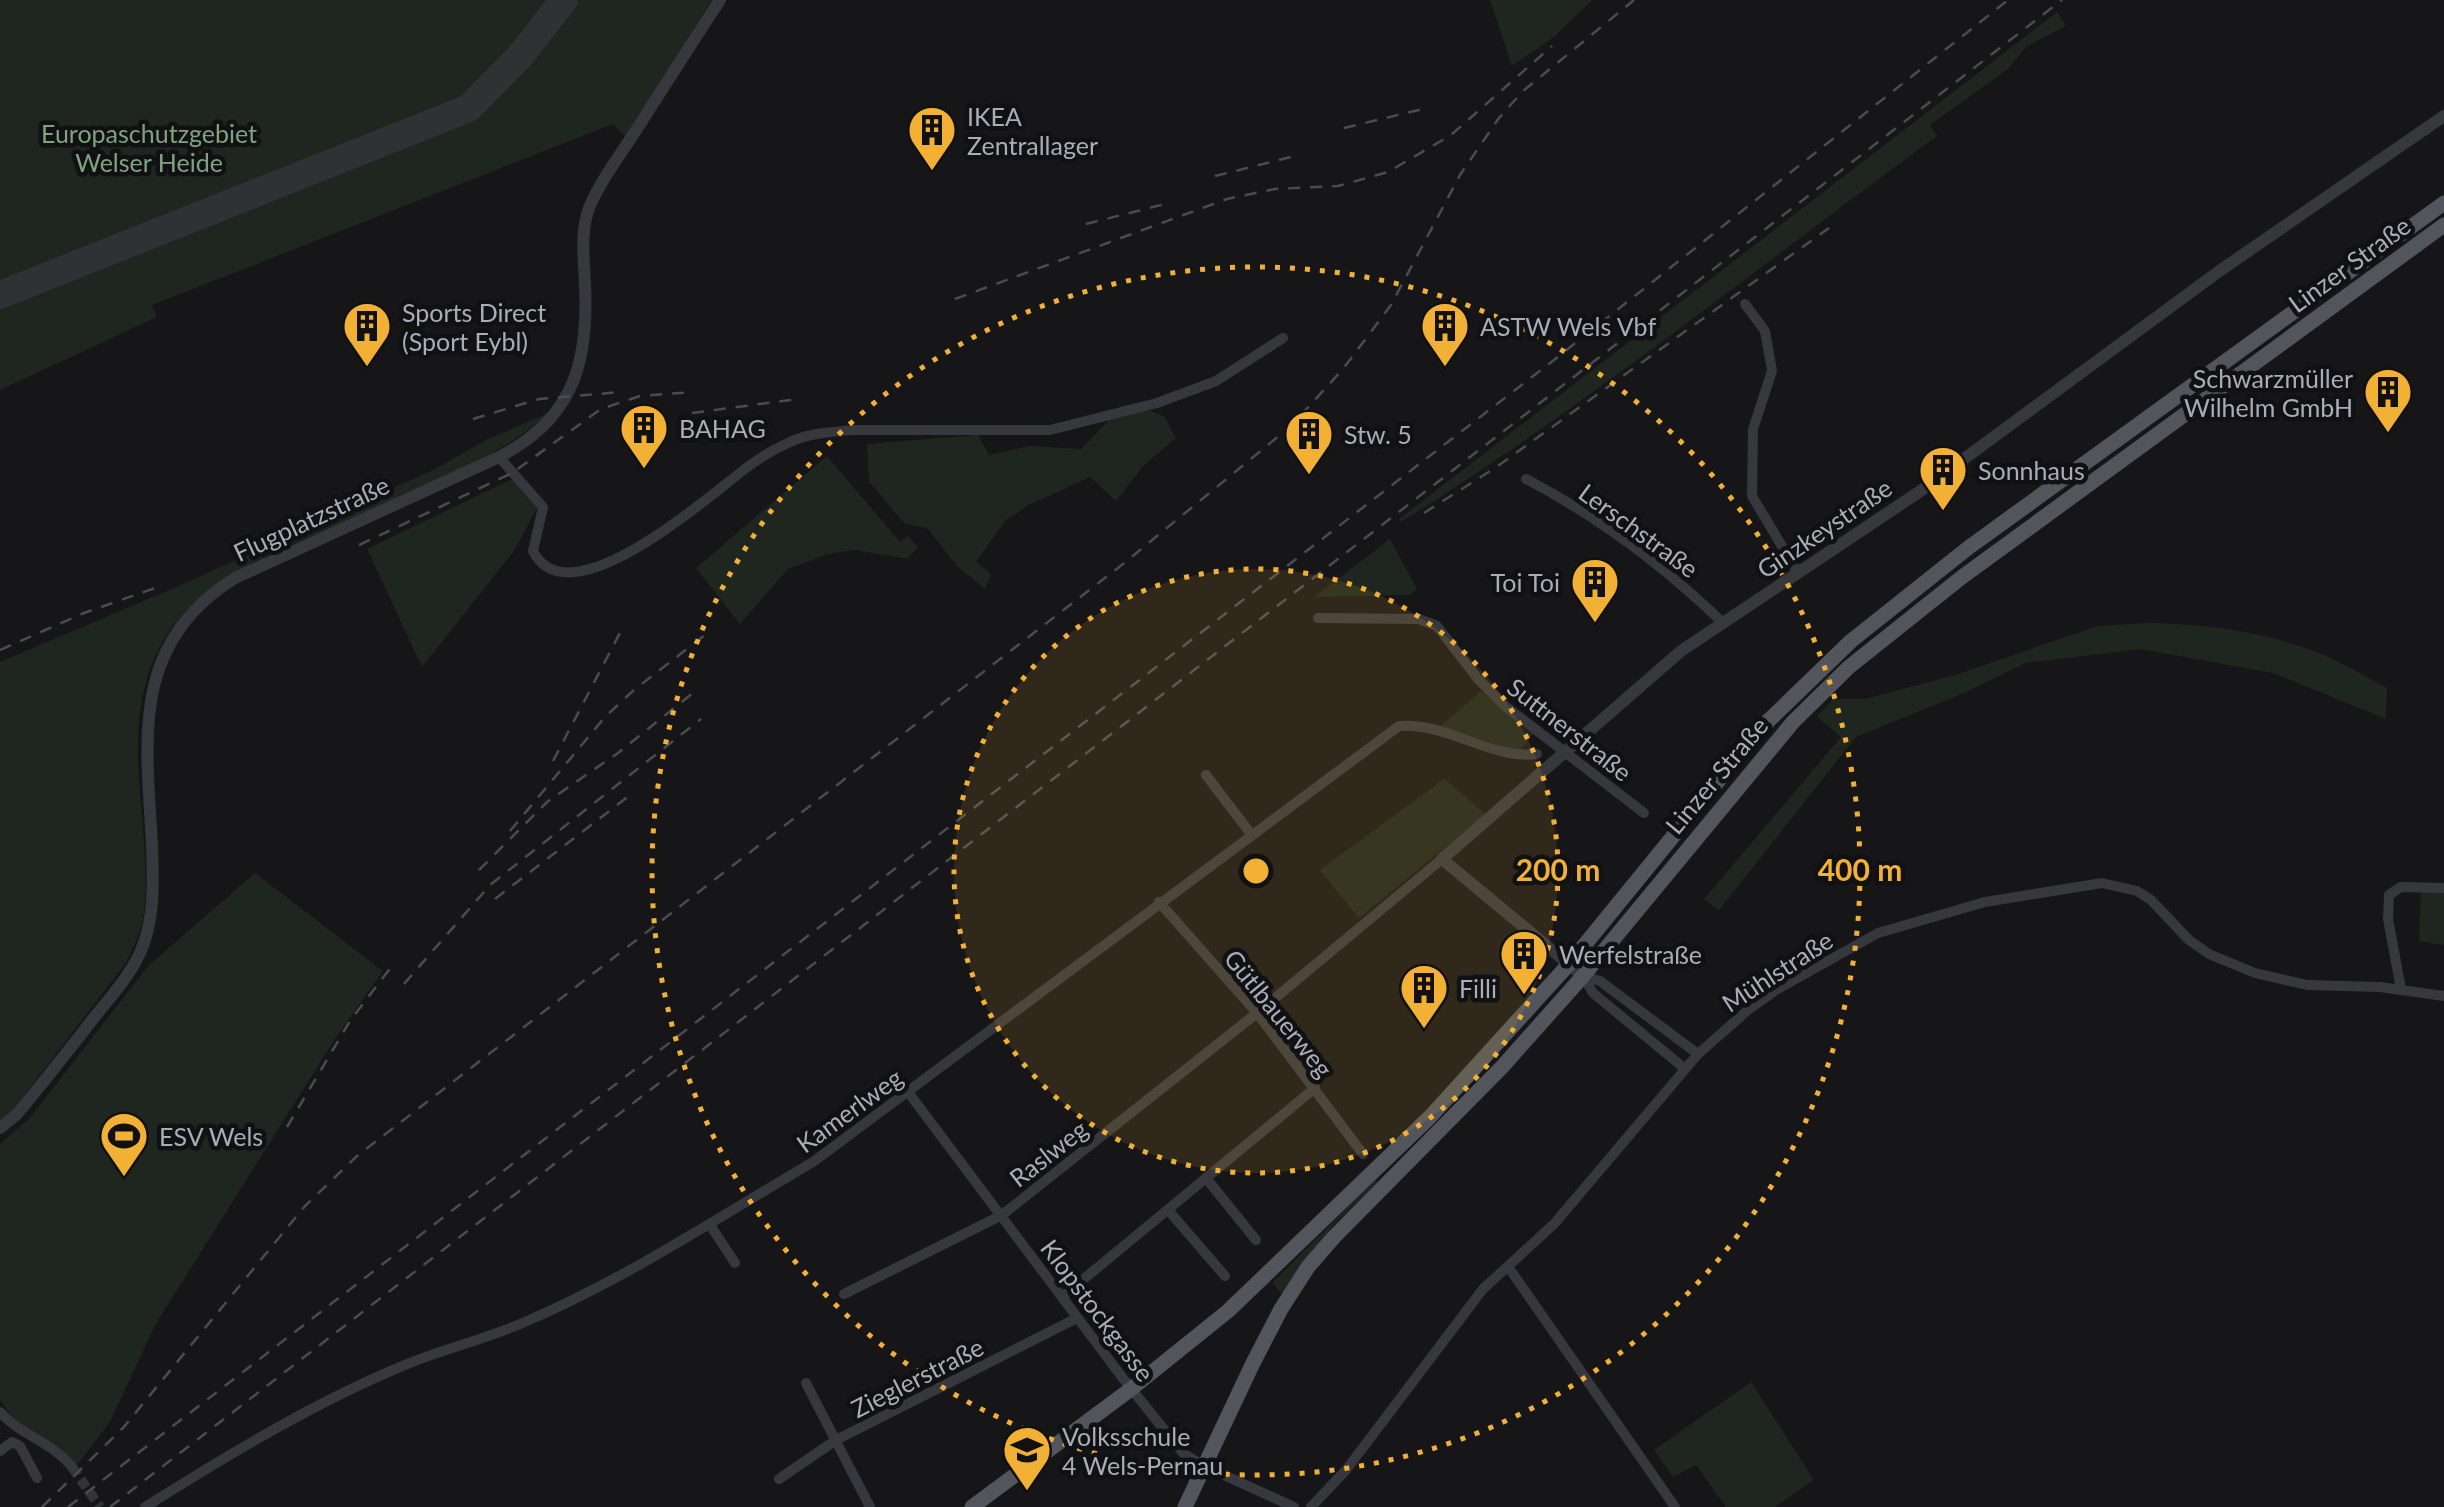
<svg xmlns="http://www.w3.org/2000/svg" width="2444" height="1507" font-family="Lato,sans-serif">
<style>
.green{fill:#1e261f}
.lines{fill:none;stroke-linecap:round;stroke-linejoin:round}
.taxiway{stroke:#303135;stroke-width:28}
.minor-tunnel{stroke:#333438;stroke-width:10;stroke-dasharray:10 5;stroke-linecap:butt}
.minor{stroke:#37383d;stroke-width:10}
.tertiary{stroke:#37383d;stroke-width:12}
.primary{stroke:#53555c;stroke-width:15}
.rail{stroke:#4a4c52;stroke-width:2.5;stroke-dasharray:12 10;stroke-linecap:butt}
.ring{fill:none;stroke:#f2b134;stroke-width:5;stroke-dasharray:5 10}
.labels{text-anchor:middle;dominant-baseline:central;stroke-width:9;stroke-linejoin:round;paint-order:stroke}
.poi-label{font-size:25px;fill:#a8adb8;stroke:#111113;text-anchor:start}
.park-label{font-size:25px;fill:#7fa381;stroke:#111113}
.street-label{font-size:25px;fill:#a8adb8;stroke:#111113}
.centre{fill:#f2b134;stroke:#111113;stroke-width:5}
.ring-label{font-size:30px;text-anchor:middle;font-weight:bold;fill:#f2b134;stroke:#111113;stroke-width:9;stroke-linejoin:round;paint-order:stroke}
</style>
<rect width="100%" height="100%" fill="#161618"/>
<g class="green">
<path d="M 0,0 L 712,0 L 626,138 L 613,124 L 152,305 L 157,317 L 0,390 Z"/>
<path d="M 1490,0 L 1592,0 L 1555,36 L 1512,66 Z"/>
<path d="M 2057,12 L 2066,26 L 2026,47 L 2008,69 L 1930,125 L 1937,136 C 1759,266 1588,405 1401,522 L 1399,519 Z"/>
<path d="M 1148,410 L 1164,416 L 1176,438 L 1144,465 L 1116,501 L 1090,477 L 1029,505 L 1006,520 L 976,562 L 991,574 L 985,589 L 957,566 L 927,528 L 905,524 L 869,482 L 867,444 L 978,435 L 989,455 L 1029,446 L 1081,449 L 1113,416 Z"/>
<path d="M 548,413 C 512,448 469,464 424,485 C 385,502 346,521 306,538 C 245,565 184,592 155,657 C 119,736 153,830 144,913 C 142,931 133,948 126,963 L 15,1107 L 0,1120 L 0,662 L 181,585 L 435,469 L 486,440 Z"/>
<path d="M 827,456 L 900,542 L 908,536 L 918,547 L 907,559 L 855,550 L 828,554 L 788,569 L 740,624 L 696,568 Z"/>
<path d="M 512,479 L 537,508 L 514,551 L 422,667 L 367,549 Z"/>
<path d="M 1390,539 L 1417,589 L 1411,595 L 1314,597 Z"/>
<path d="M 2147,623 C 2203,623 2273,633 2324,655 C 2346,664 2366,677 2387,688 L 2386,719 L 2273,673 L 2141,649 L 2026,663 L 1964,693 L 1856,737 L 1719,910 L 1704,899 L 1841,737 L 1817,717 L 1833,699 L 1865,699 L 1955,675 L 2098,626 Z"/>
<path d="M 1481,691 L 1533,734 L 1519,752 L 1441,726 Z"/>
<path d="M 1444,779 L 1486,814 L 1359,918 L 1320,870 Z"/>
<path d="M 255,873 L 383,971 L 335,1039 L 155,1325 L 110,1422 L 77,1465 C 61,1443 36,1437 16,1420 C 9,1415 5,1406 0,1400 L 0,1144 L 29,1119 L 148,966 Z"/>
<path d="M 2421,890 L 2444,890 L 2444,945 L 2419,941 Z"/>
<path d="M 1375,1180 L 1378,1182 L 1334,1224 L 1282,1294 L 1272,1283 Z"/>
<path d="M 1751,1382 L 1814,1480 L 1775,1507 L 1726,1507 L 1696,1465 L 1673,1477 L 1654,1450 Z"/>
</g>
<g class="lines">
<path class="taxiway" d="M 0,295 L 469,108 L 521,55 L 564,0"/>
<path class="minor-tunnel" d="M 72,1467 L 100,1507"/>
<g class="minor">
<path d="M 1745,304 L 1765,331 L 1772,371 L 1753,429 L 1752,496 L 1798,573"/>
<path d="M 499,457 L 543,507 L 533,551 C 570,624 716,489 753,463 C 763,456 775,449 786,444 C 806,433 831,432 853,430 L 1050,430 L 1157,403 L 1216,381 L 1283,338"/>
<path d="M 1526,479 C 1597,516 1665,567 1723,623"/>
<path d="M 1318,618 L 1419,619 L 1437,626 L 1478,679 L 1505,706 L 1644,813"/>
<path d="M 1206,775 L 1251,834"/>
<path d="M 1159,902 L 1257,1013 L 1363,1154"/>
<path d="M 1583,976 L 1600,981 L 1698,1054"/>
<path d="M 1583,976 L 1593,993 L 1684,1068"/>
<path d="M 2401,989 L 2388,919 L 2389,895 L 2401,887 L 2444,888"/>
<path d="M 908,1092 L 1125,1381 L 1183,1453 L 1204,1466 L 1294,1507"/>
<path d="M 1206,1178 L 1256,1240"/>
<path d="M 1168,1210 L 1225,1276"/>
<path d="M 710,1225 L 735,1263"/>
<path d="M 1509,1268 L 1675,1507"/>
<path d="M 844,1294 L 1002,1215 L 1257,1013 L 1442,859"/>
<path d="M 1062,1297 L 1315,1088"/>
<path d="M 806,1383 L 870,1507"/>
<path d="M 0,1412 C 20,1435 52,1442 72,1467"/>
<path d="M 0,1451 L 12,1442 L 20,1446 L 37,1478"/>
<path d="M 779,1479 L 836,1440 L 1077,1318"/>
<path d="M 145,1507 C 226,1456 317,1401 405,1365 C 445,1348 488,1339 527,1321 C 627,1278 719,1217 813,1162 L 1399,726 C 1447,722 1491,760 1537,754"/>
<path d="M 1311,1507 L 1346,1470 L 1483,1289 L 1554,1224 L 1698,1054 L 1748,1010 L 1776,990 L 1878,933 L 1985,902 L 2102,883 L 2137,891 L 2151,900 L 2189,940 L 2209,954 L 2255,973 L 2307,985 L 2380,987 L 2444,996"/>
</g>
<g class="tertiary">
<path d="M 1583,976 L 1442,859 L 1681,651 L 1919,492 L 2218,272 L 2444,116"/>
<path d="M 0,1128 L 17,1114 C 43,1083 68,1051 93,1019 C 112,995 134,972 144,943 C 155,911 153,878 152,844 C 146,738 130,644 235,578 L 499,457 C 573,419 589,363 585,284 C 584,259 580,233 589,208 C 601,180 620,155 637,129 C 664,86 692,43 720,0"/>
</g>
<g class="primary">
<path d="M 972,1507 L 1131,1389 L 1228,1311 L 1430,1117 L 1569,964 L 1763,726 L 1851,641 L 1968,548 L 2444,203"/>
<path d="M 1185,1507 L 1253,1363 L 1281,1309 L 1308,1267 L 1334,1237 L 1502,1067 L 1583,976 L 1793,722 L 1849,667 L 1962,577 L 2444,225"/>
</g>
<g class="rail">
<path d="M 1344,128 L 1427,108"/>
<path d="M 1215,176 L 1299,155"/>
<path d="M 1086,224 L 1169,203"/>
<path d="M 955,299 L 1227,199 L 1275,189 L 1338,186 L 1388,172 L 1451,135 L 1552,46"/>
<path d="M 692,413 L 798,399"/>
<path d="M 473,419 L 539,399 L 621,392"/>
<path d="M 1424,513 L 1495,468 L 1829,228"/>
<path d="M 359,545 L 512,473 L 601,409 L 640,396 L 693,392"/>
<path d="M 0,650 L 84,613 L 158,587"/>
<path d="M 553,761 L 623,627"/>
<path d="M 510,831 L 605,717 L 634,690 L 710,631"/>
<path d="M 479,870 L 547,802 L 618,753 L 694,692"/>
<path d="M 495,899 L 634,792"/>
<path d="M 404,984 L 490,885 L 701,719"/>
<path d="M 287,1127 L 350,1021 L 395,962"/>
<path d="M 42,1507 L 123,1428 L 305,1206 L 357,1156 L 1123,564 L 1291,426 L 1343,369 L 1391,305 L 1460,175 L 1499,118 L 1523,91 L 1634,0"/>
<path d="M 68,1507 L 1554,360 L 2008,0"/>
<path d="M 110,1507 L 2062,0"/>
</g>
</g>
<circle cx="1256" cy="871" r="302" fill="#f2b134" fill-opacity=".12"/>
<g class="ring">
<circle cx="1256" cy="871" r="302"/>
<circle cx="1256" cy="871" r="604"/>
</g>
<defs>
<g id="building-pin" transform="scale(2.5)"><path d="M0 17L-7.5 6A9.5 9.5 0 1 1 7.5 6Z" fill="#f2b134" stroke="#111113"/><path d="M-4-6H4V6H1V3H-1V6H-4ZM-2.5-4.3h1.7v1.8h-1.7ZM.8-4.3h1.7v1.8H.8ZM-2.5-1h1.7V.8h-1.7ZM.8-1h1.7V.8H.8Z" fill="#111"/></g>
<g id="stadium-pin" transform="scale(2.5)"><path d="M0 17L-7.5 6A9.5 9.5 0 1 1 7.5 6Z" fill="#f2b134" stroke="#111113"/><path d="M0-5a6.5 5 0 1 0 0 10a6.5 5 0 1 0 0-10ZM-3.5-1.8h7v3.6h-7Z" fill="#111"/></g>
<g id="school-pin" transform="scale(2.5)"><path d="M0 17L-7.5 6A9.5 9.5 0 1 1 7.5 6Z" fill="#f2b134" stroke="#111113"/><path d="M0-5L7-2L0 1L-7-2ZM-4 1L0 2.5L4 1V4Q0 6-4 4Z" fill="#111"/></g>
</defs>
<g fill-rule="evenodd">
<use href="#building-pin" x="932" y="130"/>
<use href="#building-pin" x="367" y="326"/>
<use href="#building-pin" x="1445" y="326"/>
<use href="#building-pin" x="2388" y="392"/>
<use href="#building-pin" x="644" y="428"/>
<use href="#building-pin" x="1309" y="434"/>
<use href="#building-pin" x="1943" y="470"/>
<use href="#building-pin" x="1595" y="582"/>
<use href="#building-pin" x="1524" y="954"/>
<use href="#building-pin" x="1424" y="988"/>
<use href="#stadium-pin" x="124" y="1136"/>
<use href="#school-pin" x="1027" y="1450"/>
</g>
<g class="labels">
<g class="poi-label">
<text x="967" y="116">IKEA<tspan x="967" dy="29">Zentrallager</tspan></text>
<text x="402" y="312">Sports Direct<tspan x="402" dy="29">(Sport Eybl)</tspan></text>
<text x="1480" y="326">ASTW Wels Vbf</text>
<text x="2353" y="378" text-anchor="end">Schwarzmüller<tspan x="2353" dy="29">Wilhelm GmbH</tspan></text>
<text x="679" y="428">BAHAG</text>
<text x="1344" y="434">Stw. 5</text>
<text x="1978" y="470">Sonnhaus</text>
<text x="1560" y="582" text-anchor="end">Toi Toi</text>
<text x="1559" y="954">Werfelstraße</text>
<text x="1459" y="988">Filli</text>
<text x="159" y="1136">ESV Wels</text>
<text x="1062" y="1436">Volksschule<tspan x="1062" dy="29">4 Wels-Pernau</tspan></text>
</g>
<g class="park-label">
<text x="149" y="133">Europaschutzgebiet<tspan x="149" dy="29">Welser Heide</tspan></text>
</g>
<g class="street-label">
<text transform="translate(2349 264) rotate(-36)">Linzer Straße</text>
<text transform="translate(311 518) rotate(-25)">Flugplatzstraße</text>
<text transform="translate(1824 528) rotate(-34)">Ginzkeystraße</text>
<text transform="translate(1639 530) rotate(36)">Lerschstraße</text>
<text transform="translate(1570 729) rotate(38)">Suttnerstraße</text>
<text transform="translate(1716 775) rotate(-50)">Linzer Straße</text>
<text transform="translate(1777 971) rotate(-33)">Mühlstraße</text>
<text transform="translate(1279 1013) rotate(51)">Gütlbauerweg</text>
<text transform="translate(849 1110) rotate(-36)">Kamerlweg</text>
<text transform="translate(1048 1153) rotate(-38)">Raslweg</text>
<text transform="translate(1098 1310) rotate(53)">Klopstockgasse</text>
<text transform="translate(917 1377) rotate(-27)">Zieglerstraße</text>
</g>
</g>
<circle cx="1256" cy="871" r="15" class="centre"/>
<g class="ring-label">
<text x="1558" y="881">200 m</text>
<text x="1860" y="881">400 m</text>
</g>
</svg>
